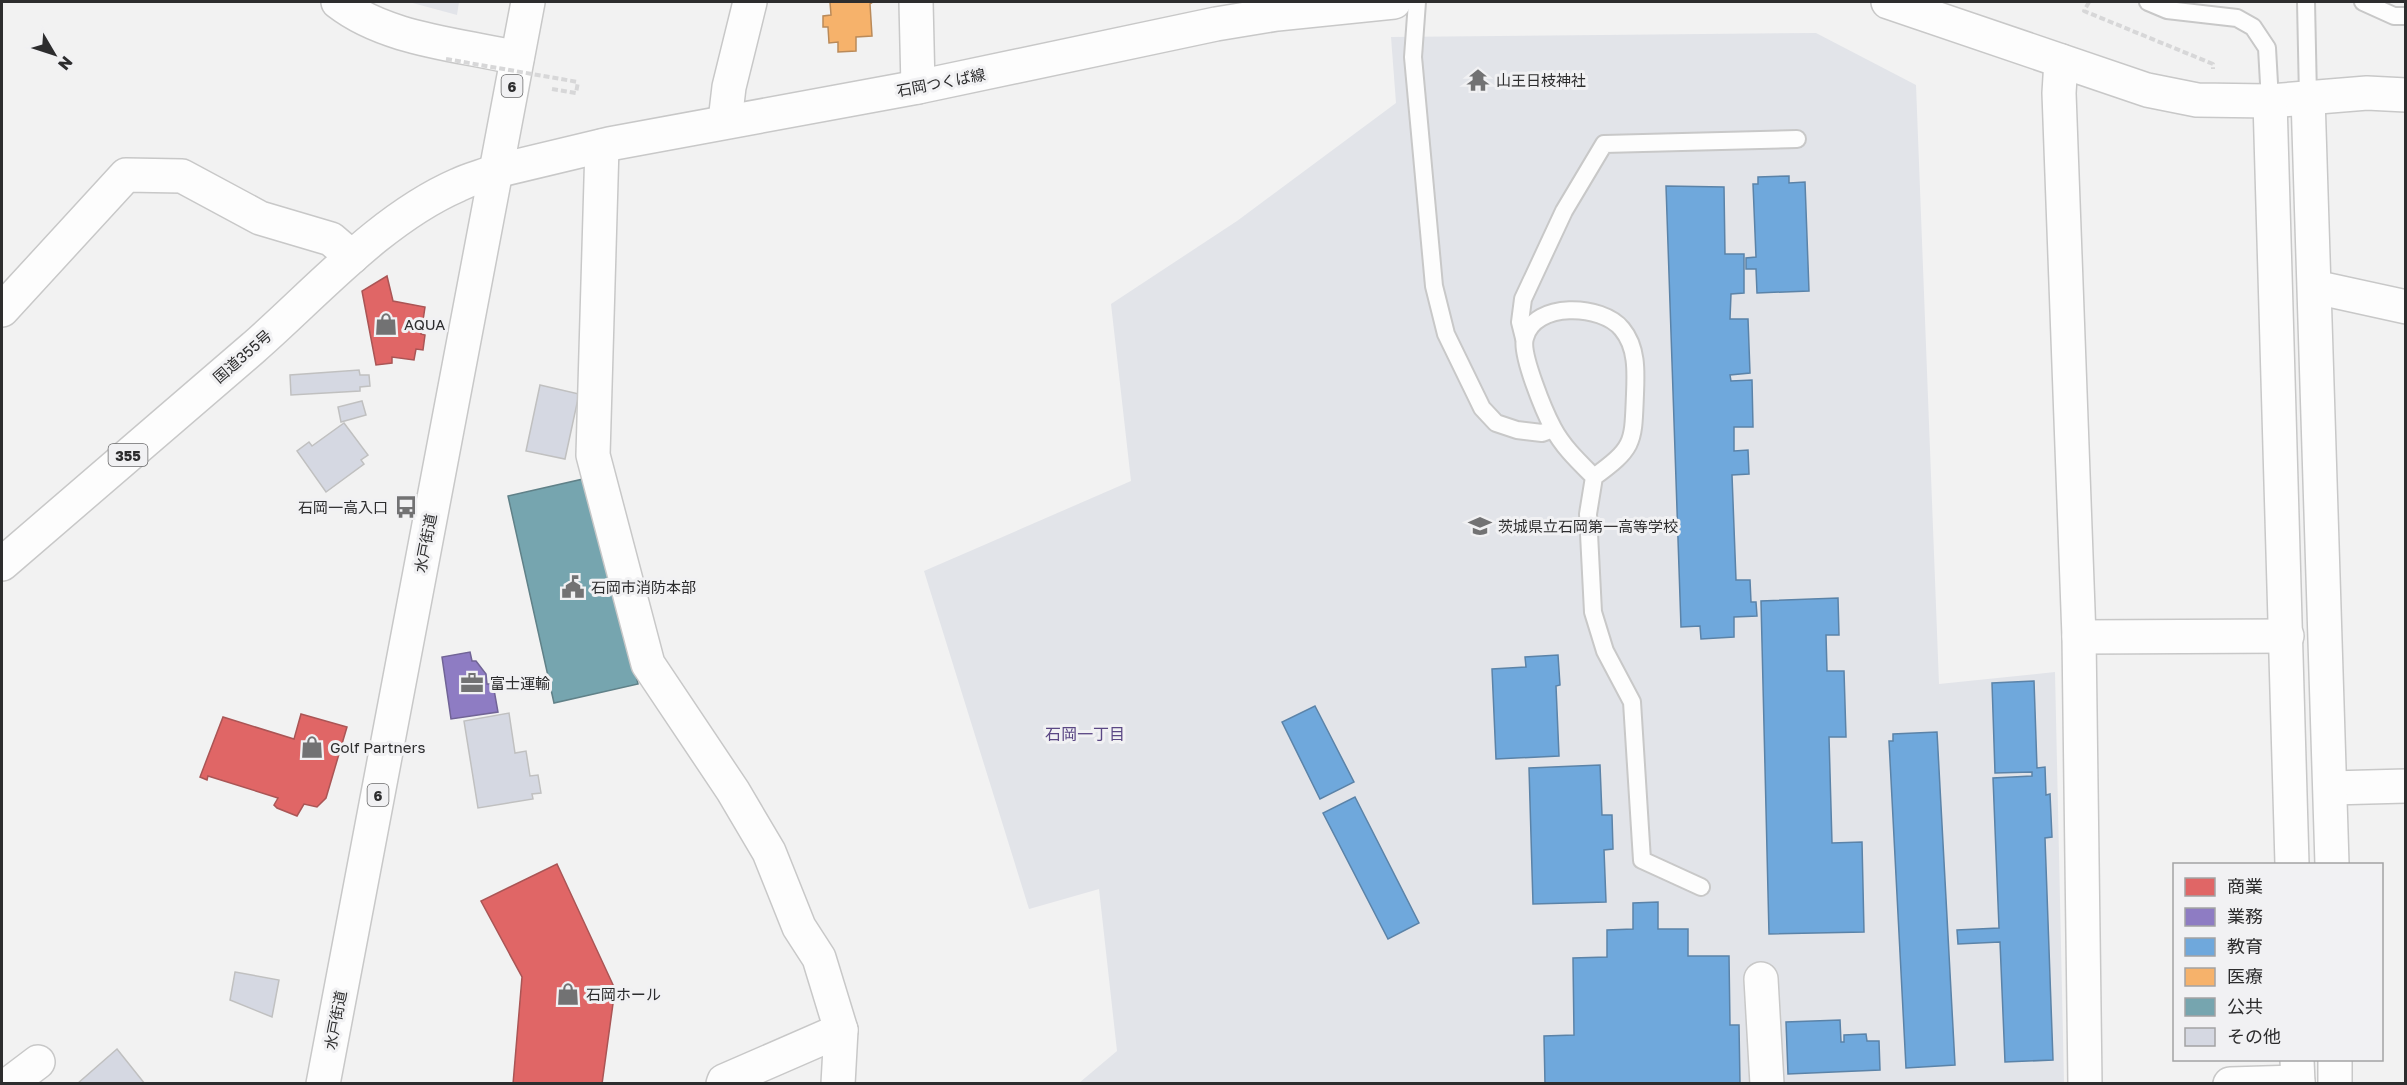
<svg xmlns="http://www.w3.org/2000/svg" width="2407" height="1085" font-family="'Golos Text','Noto Sans JP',sans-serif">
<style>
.built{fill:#e2e4e9}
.shops{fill:#e06666;stroke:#a55;stroke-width:1.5}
.offices{fill:#8e7cc3;stroke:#716496;stroke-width:1.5}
.schools{fill:#6fa8dc;stroke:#5b83a8;stroke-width:1.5}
.health{fill:#f6b26b;stroke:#ba8a59;stroke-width:1.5}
.public{fill:#76a5af;stroke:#608188;stroke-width:1.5}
.building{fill:#d5d8e2;stroke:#c0c0c0;stroke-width:1.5}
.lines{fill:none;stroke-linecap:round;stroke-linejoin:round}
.lane-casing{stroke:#c8c8c8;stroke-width:20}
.street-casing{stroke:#c8c8c8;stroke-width:36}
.secondary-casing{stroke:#c8c8c8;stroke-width:36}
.highway-casing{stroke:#c8c8c8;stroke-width:36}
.path{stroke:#d7d7d8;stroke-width:4;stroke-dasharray:6 3;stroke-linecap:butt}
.lane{stroke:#fdfdfd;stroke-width:16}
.street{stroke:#fdfdfd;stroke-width:33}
.secondary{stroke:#fdfdfd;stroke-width:33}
.highway{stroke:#fdfdfd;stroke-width:33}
.path-bridge{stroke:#d7d7d8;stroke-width:4;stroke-dasharray:6 3;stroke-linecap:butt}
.labels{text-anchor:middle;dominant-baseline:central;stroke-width:6;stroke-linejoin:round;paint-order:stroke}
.shield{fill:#f1f1f3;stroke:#686869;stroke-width:1.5}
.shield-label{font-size:14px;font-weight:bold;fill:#2d2d2e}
.poi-label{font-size:15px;fill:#2d2d2e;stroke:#f1f1f3;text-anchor:start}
.street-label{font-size:15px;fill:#2d2d2e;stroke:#f1f1f3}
.neighbourhood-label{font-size:16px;fill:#5a4784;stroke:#f1f1f3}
</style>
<rect width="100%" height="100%" fill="#f2f2f2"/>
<g class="built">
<path d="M 409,2 L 459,2 L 457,15 Z"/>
<path d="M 1816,33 L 1916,85 L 1939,684 L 2055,672 L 2064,1083 L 1079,1083 L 1117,1051 L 1099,889 L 1029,909 L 924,571 L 1131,481 L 1111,304 L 1237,221 L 1396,103 L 1391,37 Z"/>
</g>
<g class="shops">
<path d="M 387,276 L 393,301 L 425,307 L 421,334 L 425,335 L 423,350 L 416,349 L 414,360 L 392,357 L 392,363 L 376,365 L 362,291 Z"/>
<path d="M 301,714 L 347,727 L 326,798 L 317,807 L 304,804 L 297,816 L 277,808 L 274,805 L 278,798 L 208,776 L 207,780 L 200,777 L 223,717 L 294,739 Z"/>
<path d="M 557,864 L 615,989 L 602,1084 L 513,1084 L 522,977 L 481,901 Z"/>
</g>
<path class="offices" d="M 470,652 L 472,661 L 476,661 L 486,674 L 487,684 L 493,684 L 498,712 L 451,719 L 442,657 Z"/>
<g class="schools">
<path d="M 1789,176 L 1789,183 L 1805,182 L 1809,291 L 1757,293 L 1756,269 L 1746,269 L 1746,258 L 1756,257 L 1753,184 L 1758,184 L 1758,177 Z"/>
<path d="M 1666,186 L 1724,187 L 1725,254 L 1744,254 L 1744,293 L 1731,294 L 1730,319 L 1748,319 L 1750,373 L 1730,375 L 1731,381 L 1752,380 L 1753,427 L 1734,427 L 1734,451 L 1748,450 L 1749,474 L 1732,475 L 1736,580 L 1750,580 L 1751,602 L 1756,602 L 1757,616 L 1734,617 L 1734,637 L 1701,639 L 1700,626 L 1681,627 Z"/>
<path d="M 1838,598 L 1839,635 L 1826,635 L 1827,671 L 1844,671 L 1846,737 L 1829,737 L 1832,843 L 1862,842 L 1864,932 L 1769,934 L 1761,601 Z"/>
<path d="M 1558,655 L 1560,685 L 1556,686 L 1559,756 L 1496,759 L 1492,669 L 1526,667 L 1525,657 Z"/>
<path d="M 2034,681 L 2037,768 L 2045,767 L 2046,795 L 2050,794 L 2052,837 L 2045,838 L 2053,1060 L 2005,1062 L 2000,942 L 1958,944 L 1957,930 L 1999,928 L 1993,778 L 2032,776 L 2032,772 L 1995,773 L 1992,683 Z"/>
<path d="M 1315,706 L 1354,782 L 1320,799 L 1282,722 Z"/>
<path d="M 1937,732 L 1955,1065 L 1906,1068 L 1889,741 L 1893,741 L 1893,734 Z"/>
<path d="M 1600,765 L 1602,815 L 1612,815 L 1613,849 L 1604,850 L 1606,902 L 1533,904 L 1529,768 Z"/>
<path d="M 1355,797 L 1419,923 L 1388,939 L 1323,813 Z"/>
<path d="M 1658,902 L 1658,929 L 1688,929 L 1688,956 L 1729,956 L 1730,1025 L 1739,1025 L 1740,1084 L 1545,1084 L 1544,1036 L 1574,1035 L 1573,958 L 1607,957 L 1607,930 L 1633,929 L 1633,903 Z"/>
<path d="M 1840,1020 L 1841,1042 L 1844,1042 L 1844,1035 L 1866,1034 L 1867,1041 L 1879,1041 L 1880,1070 L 1788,1074 L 1786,1022 Z"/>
</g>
<path class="health" d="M 830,2 L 873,2 L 870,4 L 872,36 L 856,37 L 856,51 L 838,52 L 838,42 L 829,43 L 828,27 L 823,27 L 823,16 L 831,15 Z"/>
<path class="public" d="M 592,477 L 638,684 L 554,703 L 508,496 Z"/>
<g class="building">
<path d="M 359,370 L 360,375 L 369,375 L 370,386 L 360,387 L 360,391 L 291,395 L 290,375 Z"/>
<path d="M 540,385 L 579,394 L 565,459 L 526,451 Z"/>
<path d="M 362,401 L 366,415 L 341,422 L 338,407 Z"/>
<path d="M 344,423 L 368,455 L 361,460 L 364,464 L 326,492 L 297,451 L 309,442 L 312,446 Z"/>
<path d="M 509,713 L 515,753 L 526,751 L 530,776 L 538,775 L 541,793 L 532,794 L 533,799 L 478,808 L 464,721 Z"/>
<path d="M 235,972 L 279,980 L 272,1017 L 230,1000 Z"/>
<path d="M 117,1049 L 145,1084 L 77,1084 Z"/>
</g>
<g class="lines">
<g class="lane-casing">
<g id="lane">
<path d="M 1417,2 L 1413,57 L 1434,286 L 1446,334 L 1482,408 L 1496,423 L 1517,430 L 1542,433 L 1553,429"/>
<path d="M 2148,2 L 2167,10 L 2237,18 L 2253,27 L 2267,48 L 2270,101"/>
<path d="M 2306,2 L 2308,97"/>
<path d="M 2363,2 L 2394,16 L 2406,16"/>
<path d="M 1524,338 L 1520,322 L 1523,299 L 1564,211 L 1604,144 L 1797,139"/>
<path d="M 1594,477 C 1635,447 1633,443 1635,394 C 1636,371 1637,347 1622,329 C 1602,304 1534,301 1525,338 C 1520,354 1545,413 1553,428 C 1563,447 1579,462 1594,477 L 1588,514 L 1593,612 L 1605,651 L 1632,702 L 1642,860 L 1701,887"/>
</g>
</g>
<g class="street-casing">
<g id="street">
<path d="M 916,2 L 918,87"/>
<path d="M 2061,61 L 2059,93 L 2079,637 L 2085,1084"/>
<path d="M 725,121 L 729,87 L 750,2"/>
<path d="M 602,146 L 593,455 L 648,664 L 733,791 L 769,852 L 799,927 L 819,958 L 841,1030 L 724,1081 L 723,1084"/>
<path d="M 2315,287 L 2406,307"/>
<path d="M 2,310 L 126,175 L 182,176 L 260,218 L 331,239 L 352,257"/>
<path d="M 2079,637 L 2287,636"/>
<path d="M 2331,788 L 2406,786"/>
<path d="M 1761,979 L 1767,1084"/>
<path d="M 9,1084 L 38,1062"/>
<path d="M 838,1084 L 841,1030"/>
<path d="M 2230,1084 L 2298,1082"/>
</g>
</g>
<g class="secondary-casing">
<g id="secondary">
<path d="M 338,2 C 387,40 458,44 517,58"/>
<path d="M 1888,2 L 2147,90 L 2197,100 L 2270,101 L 2367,93 L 2406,95"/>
<path d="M 2308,97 L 2332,864"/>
<path d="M 2270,101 L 2292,864"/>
<path d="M 496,171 L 609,144 L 918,87 L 1216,24 L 1277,14 L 1394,2"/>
<path d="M 2297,1060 L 2298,1084"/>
<path d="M 2335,1060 L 2335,1084"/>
</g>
</g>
<g class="highway-casing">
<g id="highway">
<path d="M 2,564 C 85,492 169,420 253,348 C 316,293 380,219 458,185 C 470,179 484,176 496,171"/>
<path d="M 323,1084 L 528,2"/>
</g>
</g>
<g class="path">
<path d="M 2089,2 L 2084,11 L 2213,64 L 2213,69"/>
<path d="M 552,89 L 576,93 L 578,82"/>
</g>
<use href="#lane" class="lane"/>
<use href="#street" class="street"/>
<use href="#secondary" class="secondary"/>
<use href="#highway" class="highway"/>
<path class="path-bridge" d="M 446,59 L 578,82"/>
</g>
<defs>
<g id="temple-bare" transform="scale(1.8)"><path d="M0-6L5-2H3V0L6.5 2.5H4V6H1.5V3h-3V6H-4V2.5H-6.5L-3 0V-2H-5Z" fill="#727273" stroke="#f1f1f3" stroke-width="2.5" paint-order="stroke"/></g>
<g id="shop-bare" transform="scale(1.8)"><path d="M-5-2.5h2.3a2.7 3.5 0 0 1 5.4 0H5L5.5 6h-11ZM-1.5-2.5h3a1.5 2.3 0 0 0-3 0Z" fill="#727273" stroke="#f1f1f3" stroke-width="2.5" paint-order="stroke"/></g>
<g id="bus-bare" transform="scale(1.8)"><path d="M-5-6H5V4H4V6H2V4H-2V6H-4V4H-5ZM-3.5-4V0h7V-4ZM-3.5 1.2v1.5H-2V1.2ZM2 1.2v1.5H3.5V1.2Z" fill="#727273" stroke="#f1f1f3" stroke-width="2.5" paint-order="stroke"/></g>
<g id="school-bare" transform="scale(1.8)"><path d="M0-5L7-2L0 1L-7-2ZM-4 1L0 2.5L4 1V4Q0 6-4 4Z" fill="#727273" stroke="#f1f1f3" stroke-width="2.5" paint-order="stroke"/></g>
<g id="civic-bare" transform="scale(1.8)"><path d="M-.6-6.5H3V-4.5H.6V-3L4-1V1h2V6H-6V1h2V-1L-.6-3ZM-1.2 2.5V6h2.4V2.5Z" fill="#727273" stroke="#f1f1f3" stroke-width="2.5" paint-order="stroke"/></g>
<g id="office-bare" transform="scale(1.8)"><path d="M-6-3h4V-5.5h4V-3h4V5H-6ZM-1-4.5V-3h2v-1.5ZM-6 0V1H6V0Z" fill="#727273" stroke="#f1f1f3" stroke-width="2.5" paint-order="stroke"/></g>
</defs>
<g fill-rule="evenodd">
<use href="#temple-bare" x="1478" y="80"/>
<use href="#shop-bare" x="386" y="324"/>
<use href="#bus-bare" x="406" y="507"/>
<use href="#school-bare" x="1480" y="526"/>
<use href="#civic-bare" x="573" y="587"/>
<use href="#office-bare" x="472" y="683"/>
<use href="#shop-bare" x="312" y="747"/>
<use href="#shop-bare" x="568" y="994"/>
</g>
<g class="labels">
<g class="shield">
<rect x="501.5" y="75" width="21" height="22" rx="4.5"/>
<rect x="108.5" y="444" width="39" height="22" rx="4.5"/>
<rect x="367.5" y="784" width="21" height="22" rx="4.5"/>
</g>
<g class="shield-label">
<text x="512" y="86">6</text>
<text x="128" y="455">355</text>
<text x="378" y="795">6</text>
</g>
<g class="poi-label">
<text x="1496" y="80">山王日枝神社</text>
<text x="404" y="324">AQUA</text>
<text x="388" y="507" text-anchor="end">石岡一高入口</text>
<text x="1498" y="526">茨城県立石岡第一高等学校</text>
<text x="591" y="587">石岡市消防本部</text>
<text x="490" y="683">富士運輸</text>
<text x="330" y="747">Golf Partners</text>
<text x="586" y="994">石岡ホール</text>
</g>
<g class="street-label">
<text transform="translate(941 82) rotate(-11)">石岡つくば線</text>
<text transform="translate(242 356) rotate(-41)">国道355号</text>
<text transform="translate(425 543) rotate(-79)">水戸街道</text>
<text transform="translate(335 1020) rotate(-79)">水戸街道</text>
</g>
<g class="neighbourhood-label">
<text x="1085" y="734">石岡一丁目</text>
</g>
</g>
<rect width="2407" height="1085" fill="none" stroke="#2d2d2e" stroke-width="6"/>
<rect x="2173" y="863" width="210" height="198" fill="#f1f1f3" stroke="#a3a3a4" stroke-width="1.5"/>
<rect x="2185" y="878" width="30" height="18" fill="#e06666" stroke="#a3a3a4" stroke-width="1.5"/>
<text x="2227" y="893" font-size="18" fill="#2d2d2e">商業</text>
<rect x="2185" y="908" width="30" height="18" fill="#8e7cc3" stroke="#a3a3a4" stroke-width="1.5"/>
<text x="2227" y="923" font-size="18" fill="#2d2d2e">業務</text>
<rect x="2185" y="938" width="30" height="18" fill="#6fa8dc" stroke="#a3a3a4" stroke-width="1.5"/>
<text x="2227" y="953" font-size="18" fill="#2d2d2e">教育</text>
<rect x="2185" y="968" width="30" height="18" fill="#f6b26b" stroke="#a3a3a4" stroke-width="1.5"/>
<text x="2227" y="983" font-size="18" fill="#2d2d2e">医療</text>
<rect x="2185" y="998" width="30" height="18" fill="#76a5af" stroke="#a3a3a4" stroke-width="1.5"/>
<text x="2227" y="1013" font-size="18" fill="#2d2d2e">公共</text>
<rect x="2185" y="1028" width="30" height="18" fill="#d5d8e2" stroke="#a3a3a4" stroke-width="1.5"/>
<text x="2227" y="1043" font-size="18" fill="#2d2d2e">その他</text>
<g transform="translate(54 54) rotate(129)" stroke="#f1f1f3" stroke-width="4.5" paint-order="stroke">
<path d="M0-4.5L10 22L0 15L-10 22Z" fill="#2d2d2e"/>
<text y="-9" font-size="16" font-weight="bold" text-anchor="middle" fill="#2d2d2e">N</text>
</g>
</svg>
